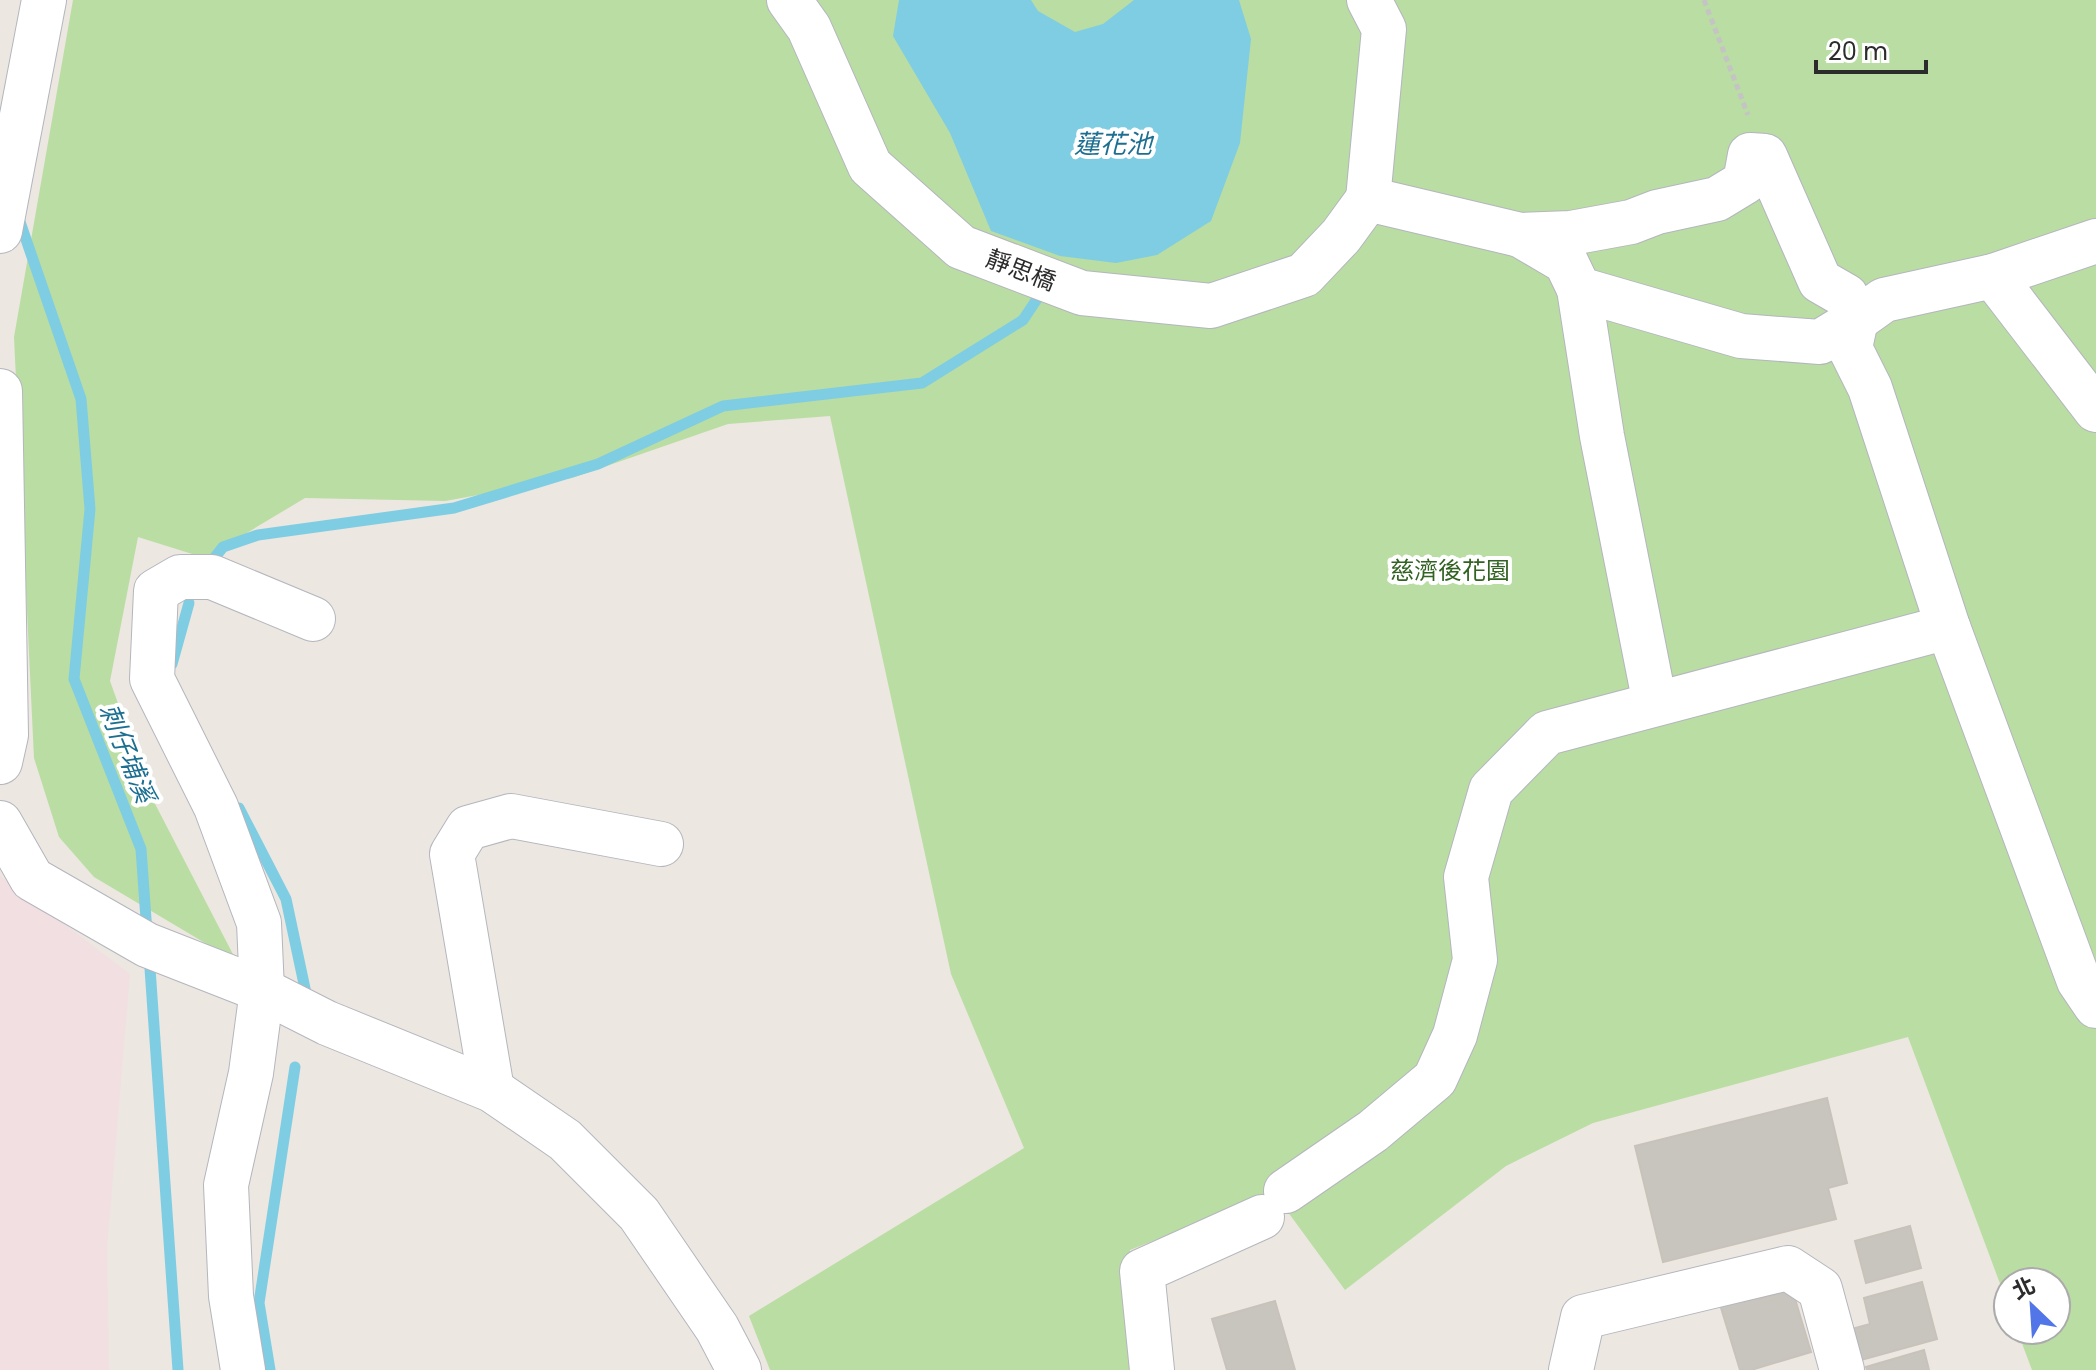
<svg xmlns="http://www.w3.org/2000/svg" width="2096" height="1370" font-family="Poppins,'Noto Sans TC',sans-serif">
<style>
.medical{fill:#f2dfe1}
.green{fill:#badda3}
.water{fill:#7fcde3}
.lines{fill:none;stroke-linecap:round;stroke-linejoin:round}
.stream{stroke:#7fcde3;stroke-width:11}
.building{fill:#c8c5bf;stroke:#c8c2ba;stroke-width:2}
.minor-casing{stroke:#b4b6be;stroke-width:46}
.path{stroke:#c4c4c4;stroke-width:5;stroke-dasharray:6 4;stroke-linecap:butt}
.minor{stroke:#fff;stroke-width:44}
.labels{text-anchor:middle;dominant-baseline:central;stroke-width:8;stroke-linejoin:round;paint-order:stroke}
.street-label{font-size:24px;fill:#2c2c2c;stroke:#fff}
.park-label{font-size:24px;fill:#336323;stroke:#fff}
.water-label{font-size:26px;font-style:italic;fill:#1c6f91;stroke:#fff}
</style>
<rect width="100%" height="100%" fill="#ece7e0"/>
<path class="medical" d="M 0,876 L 130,974 L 107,1248 L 109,1370 L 0,1370 Z"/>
<path class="green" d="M 73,0 L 2096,0 L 2096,1370 L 2032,1370 L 2017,1330 L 2056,1330 L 2056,1282 L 2008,1282 L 2008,1305 L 1908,1037 L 1593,1123 L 1506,1166 L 1345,1290 L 1274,1193 L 1130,1250 L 1138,1370 L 770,1370 L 749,1316 L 1024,1148 L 951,974 L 830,416 L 728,424 L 572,478 L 445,501 L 305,498 L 205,558 L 138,537 L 110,681 L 152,798 L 237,962 L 94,877 L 59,837 L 34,758 L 14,337 Z"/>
<path class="water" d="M 899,0 L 1031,0 L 1038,11 L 1075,32 L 1103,24 L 1134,0 L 1239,0 L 1251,39 L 1240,143 L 1211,221 L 1157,255 L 1116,263 L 1060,256 L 991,231 L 950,133 L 893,36 Z"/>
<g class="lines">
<g class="stream">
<path d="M 19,219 L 81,399 L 90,509 L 74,679 L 141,849 L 147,933"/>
<path d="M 208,566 L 223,547 L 258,535 L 454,508 L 598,464 L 723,406 L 922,383 L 1023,320 L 1045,287"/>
<path d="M 172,664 L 189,603"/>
<path d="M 239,808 L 286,899 L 307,998"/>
<path d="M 149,954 L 178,1370"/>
<path d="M 270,1370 L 259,1303 L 295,1067"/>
</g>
</g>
<g class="building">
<path d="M 1827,1098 L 1847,1183 L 1828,1188 L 1836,1219 L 1663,1262 L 1635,1146 Z"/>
<path d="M 1910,1226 L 1921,1268 L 1866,1283 L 1855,1241 Z"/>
<path d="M 1922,1282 L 1937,1339 L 1861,1360 L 1852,1329 L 1870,1324 L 1864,1298 Z"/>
<path d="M 1757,1286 L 1760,1299 L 1792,1289 L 1811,1352 L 1751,1370 L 1740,1370 L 1718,1298 Z"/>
<path d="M 1275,1301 L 1295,1370 L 1227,1370 L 1212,1319 Z"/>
<path d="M 1924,1350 L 1929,1370 L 1867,1370 L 1866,1367 Z"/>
</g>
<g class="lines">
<g class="minor-casing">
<g id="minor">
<path d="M 789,0 L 809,28 L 870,166 L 961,247 L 1082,293 L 1211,306 L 1304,275 L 1341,236 L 1368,199 L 1520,235 L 1566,262 L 1579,289 L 1741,336 L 1820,342 L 1856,320 L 1850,348 L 1870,388 L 1948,627 L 2079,981 L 2096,1006"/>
<path d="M 1368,199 L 1384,29 L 1369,0"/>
<path d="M 0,231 L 44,0"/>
<path d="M 1520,235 L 1571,233 L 1631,222 L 1657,212 L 1717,199 L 1745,182 L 1750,155 L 1765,156 L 1820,281 L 1846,296 L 1856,320 L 1884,300 L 1993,276 L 2096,241"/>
<path d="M 1993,276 L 2096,410"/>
<path d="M 1579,289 L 1602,436 L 1655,704"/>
<path d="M 0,391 L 6,735 L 0,762"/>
<path d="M 0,823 L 32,879 L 147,945 L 262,990 L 327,1023 L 492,1090 L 565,1140 L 639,1214 L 717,1328 L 739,1370"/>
<path d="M 492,1090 L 452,854 L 468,828 L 511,816 L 661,844"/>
<path d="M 1286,1191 L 1373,1131 L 1435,1079 L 1455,1035 L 1475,960 L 1466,877 L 1491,790 L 1547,733 L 1948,627"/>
<path d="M 243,1370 L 231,1296 L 226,1185 L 251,1073 L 262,990 L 259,923 L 216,807 L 152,679 L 156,591 L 180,577 L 212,577 L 313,619"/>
<path d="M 1152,1370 L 1142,1271 L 1262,1217"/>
<path d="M 1571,1370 L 1583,1317 L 1788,1268 L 1820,1289 L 1842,1370"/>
</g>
</g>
<path class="path" d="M 1704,0 L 1748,115"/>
<use href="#minor" class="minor"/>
</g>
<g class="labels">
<g class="street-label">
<text transform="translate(1021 270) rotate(21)">靜思橋</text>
</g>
<g class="park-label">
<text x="1450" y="570">慈濟後花園</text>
</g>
<g class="water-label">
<text x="1113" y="144">蓮花池</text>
<text transform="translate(127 753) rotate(68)">刺仔埔溪</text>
</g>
</g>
<g transform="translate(2032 1306) rotate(335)"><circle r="38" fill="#ffffff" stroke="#ababab" stroke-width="2"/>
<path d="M0-6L14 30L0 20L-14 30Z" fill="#5276e7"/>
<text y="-12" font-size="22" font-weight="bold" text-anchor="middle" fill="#2c2c2c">北</text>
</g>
<path d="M1816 60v12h110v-12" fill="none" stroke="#2c2c2c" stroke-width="4"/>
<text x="1828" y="60" font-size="24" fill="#2c2c2c" stroke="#ffffff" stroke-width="6" paint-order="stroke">20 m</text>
</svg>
